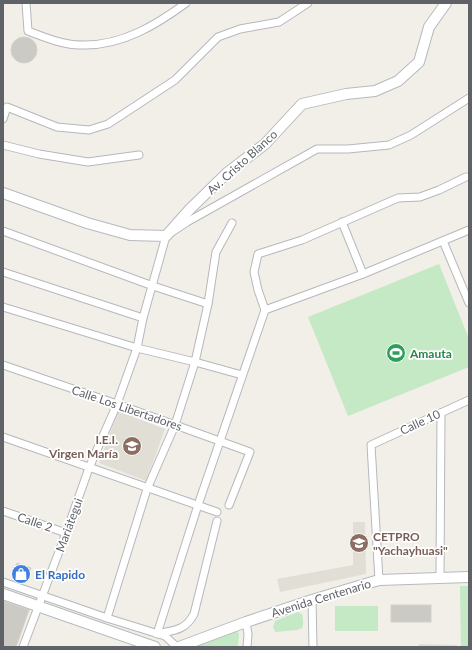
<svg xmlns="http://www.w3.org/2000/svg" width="472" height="650" font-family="Lato,sans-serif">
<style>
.education{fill:#e1ded6}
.green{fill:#c5e8c5}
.building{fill:#cccac5;stroke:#d6d1c6}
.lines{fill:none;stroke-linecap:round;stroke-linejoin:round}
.street-casing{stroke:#b5b8bc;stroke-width:9}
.secondary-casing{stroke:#b6babf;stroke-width:12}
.street{stroke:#fff;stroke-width:7}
.secondary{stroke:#fff;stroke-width:10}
.labels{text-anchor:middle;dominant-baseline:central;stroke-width:3.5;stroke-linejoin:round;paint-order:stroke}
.street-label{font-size:12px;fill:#5f6368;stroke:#fff}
.leisure-label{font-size:12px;font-weight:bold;fill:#27864d;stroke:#fff;text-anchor:start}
.education-label{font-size:12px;font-weight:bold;fill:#785e54;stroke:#fff;text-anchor:end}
.shop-label{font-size:12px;font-weight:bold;fill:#366cbe;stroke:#fff;text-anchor:start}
</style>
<rect width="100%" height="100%" fill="#f1efe8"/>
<g class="education">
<path d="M 118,411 L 165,429 L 146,481 L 99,463 Z"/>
<path d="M 353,522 L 365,522 L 366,574 L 280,592 L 277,579 L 353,565 Z"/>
<path d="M 419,644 L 457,645 L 457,647 L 419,647 Z"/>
</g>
<g class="green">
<path d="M 439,264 L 469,339 L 469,367 L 348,416 L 308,317 Z"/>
<path d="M 460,586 L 469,586 L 469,647 L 461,647 Z"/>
<rect x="335" y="606" width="43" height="25"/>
<path d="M 298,612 L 302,614 C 303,619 304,623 302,628 L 297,630 L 275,632 L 273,627 L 275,621 Z"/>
<path d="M 236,630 L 239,634 L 238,647 L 190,647 Z"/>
</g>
<g class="building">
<circle cx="24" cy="50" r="13"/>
<path d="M 17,563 L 31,568 L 26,582 L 12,577 Z"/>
<path d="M 3,601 L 29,610 L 16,647 L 3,647 Z"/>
<rect x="391" y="605" width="40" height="17"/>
</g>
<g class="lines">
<g class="street-casing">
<g id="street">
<path d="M 26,3 L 28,31 C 41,36 55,42 69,44 C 74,45 80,45 85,45 C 123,45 156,25 186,3"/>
<path d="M 3,119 L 7,107 L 57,127 L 89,130 L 108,124 L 175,80 L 218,37 L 240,29 L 279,22 L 308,3"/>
<path d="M 3,145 L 39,154 L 88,162 L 139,155"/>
<path d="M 342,222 L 363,274"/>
<path d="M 3,231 L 153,286 L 208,304"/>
<path d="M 443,241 L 469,303"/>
<path d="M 3,272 L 143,318"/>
<path d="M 3,307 L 137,348 L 195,362 L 242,375"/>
<path d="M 265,310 L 258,290 L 254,272 L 258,254 L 302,240 L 398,198 L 420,197 L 439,190 L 466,177"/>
<path d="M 3,365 L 117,404 L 250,452 L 229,505"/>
<path d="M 3,437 L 217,512"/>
<path d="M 3,511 L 66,533"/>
<path d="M 217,521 L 194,614 C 185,631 174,630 157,634 L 198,505 L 265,310 L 363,274 L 469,230"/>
<path d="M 440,577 L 441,413"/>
<path d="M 379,580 L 371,445 L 469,400"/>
<path d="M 3,582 L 107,618 L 165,636 L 177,647"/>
<path d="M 312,600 L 313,647"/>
<path d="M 107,618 L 147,489 L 175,425 L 195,362 L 208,304 L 216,252 L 232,223"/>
<path d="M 246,622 L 248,634 L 247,647"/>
<path d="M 23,647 L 66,533 L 89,468 L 117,404 L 137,348 L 143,318 L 166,236 L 187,222 L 317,149 L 348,149 L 389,145 L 411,135 L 469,98"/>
</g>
</g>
<g class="secondary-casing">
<g id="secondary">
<path d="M 3,193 L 87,223 L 130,235 L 166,236 L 190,209 L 227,173 L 265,144 L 302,104 L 346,94 L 375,91 L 398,81 L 419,62 L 429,27 L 446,3"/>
<path d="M 3,594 L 155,647"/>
<path d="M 179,647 L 246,622 L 312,600 L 379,580 L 469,577"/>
</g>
</g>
<use href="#street" class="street"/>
<use href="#secondary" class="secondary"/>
</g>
<defs>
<g id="stadium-disc" transform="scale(1)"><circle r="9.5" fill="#2e9e5b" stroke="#fff"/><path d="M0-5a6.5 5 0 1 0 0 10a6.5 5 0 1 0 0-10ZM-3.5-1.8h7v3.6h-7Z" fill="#fff"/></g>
<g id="school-disc" transform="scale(1)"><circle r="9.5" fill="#8d6e63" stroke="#fff"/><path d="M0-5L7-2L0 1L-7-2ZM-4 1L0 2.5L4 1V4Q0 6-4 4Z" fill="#fff"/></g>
<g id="university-disc" transform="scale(1)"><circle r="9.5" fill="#8d6e63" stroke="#fff"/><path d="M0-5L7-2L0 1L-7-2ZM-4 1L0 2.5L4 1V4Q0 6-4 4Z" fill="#fff"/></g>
<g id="shop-disc" transform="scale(1)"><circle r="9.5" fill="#3f7fe0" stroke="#fff"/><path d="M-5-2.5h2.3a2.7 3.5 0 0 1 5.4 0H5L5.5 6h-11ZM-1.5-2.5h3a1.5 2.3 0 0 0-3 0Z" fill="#fff"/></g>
</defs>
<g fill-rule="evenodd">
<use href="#stadium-disc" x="396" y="353"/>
<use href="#school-disc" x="132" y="446"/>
<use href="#university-disc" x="359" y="543"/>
<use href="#shop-disc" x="21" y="574"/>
</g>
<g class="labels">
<g class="street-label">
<text transform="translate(242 162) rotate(-42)">Av. Cristo Blanco</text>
<text transform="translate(127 408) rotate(19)">Calle Los Libertadores</text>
<text transform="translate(420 422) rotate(-25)">Calle 10</text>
<text transform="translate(35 522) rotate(19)">Calle 2</text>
<text transform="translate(69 525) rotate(-70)">Mariátegui</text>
<text transform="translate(321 598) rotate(-17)">Avenida Centenario</text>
</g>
<g class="leisure-label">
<text x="410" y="353">Amauta</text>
</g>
<g class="education-label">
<text x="118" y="439">I.E.I.<tspan x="118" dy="14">Virgen María</tspan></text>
<text x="373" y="536" text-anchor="start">CETPRO<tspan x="373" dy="14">"Yachayhuasi"</tspan></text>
</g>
<g class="shop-label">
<text x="35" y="574">El Rapido</text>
</g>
</g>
<rect width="472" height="650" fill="none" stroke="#5f6368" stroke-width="8"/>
</svg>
